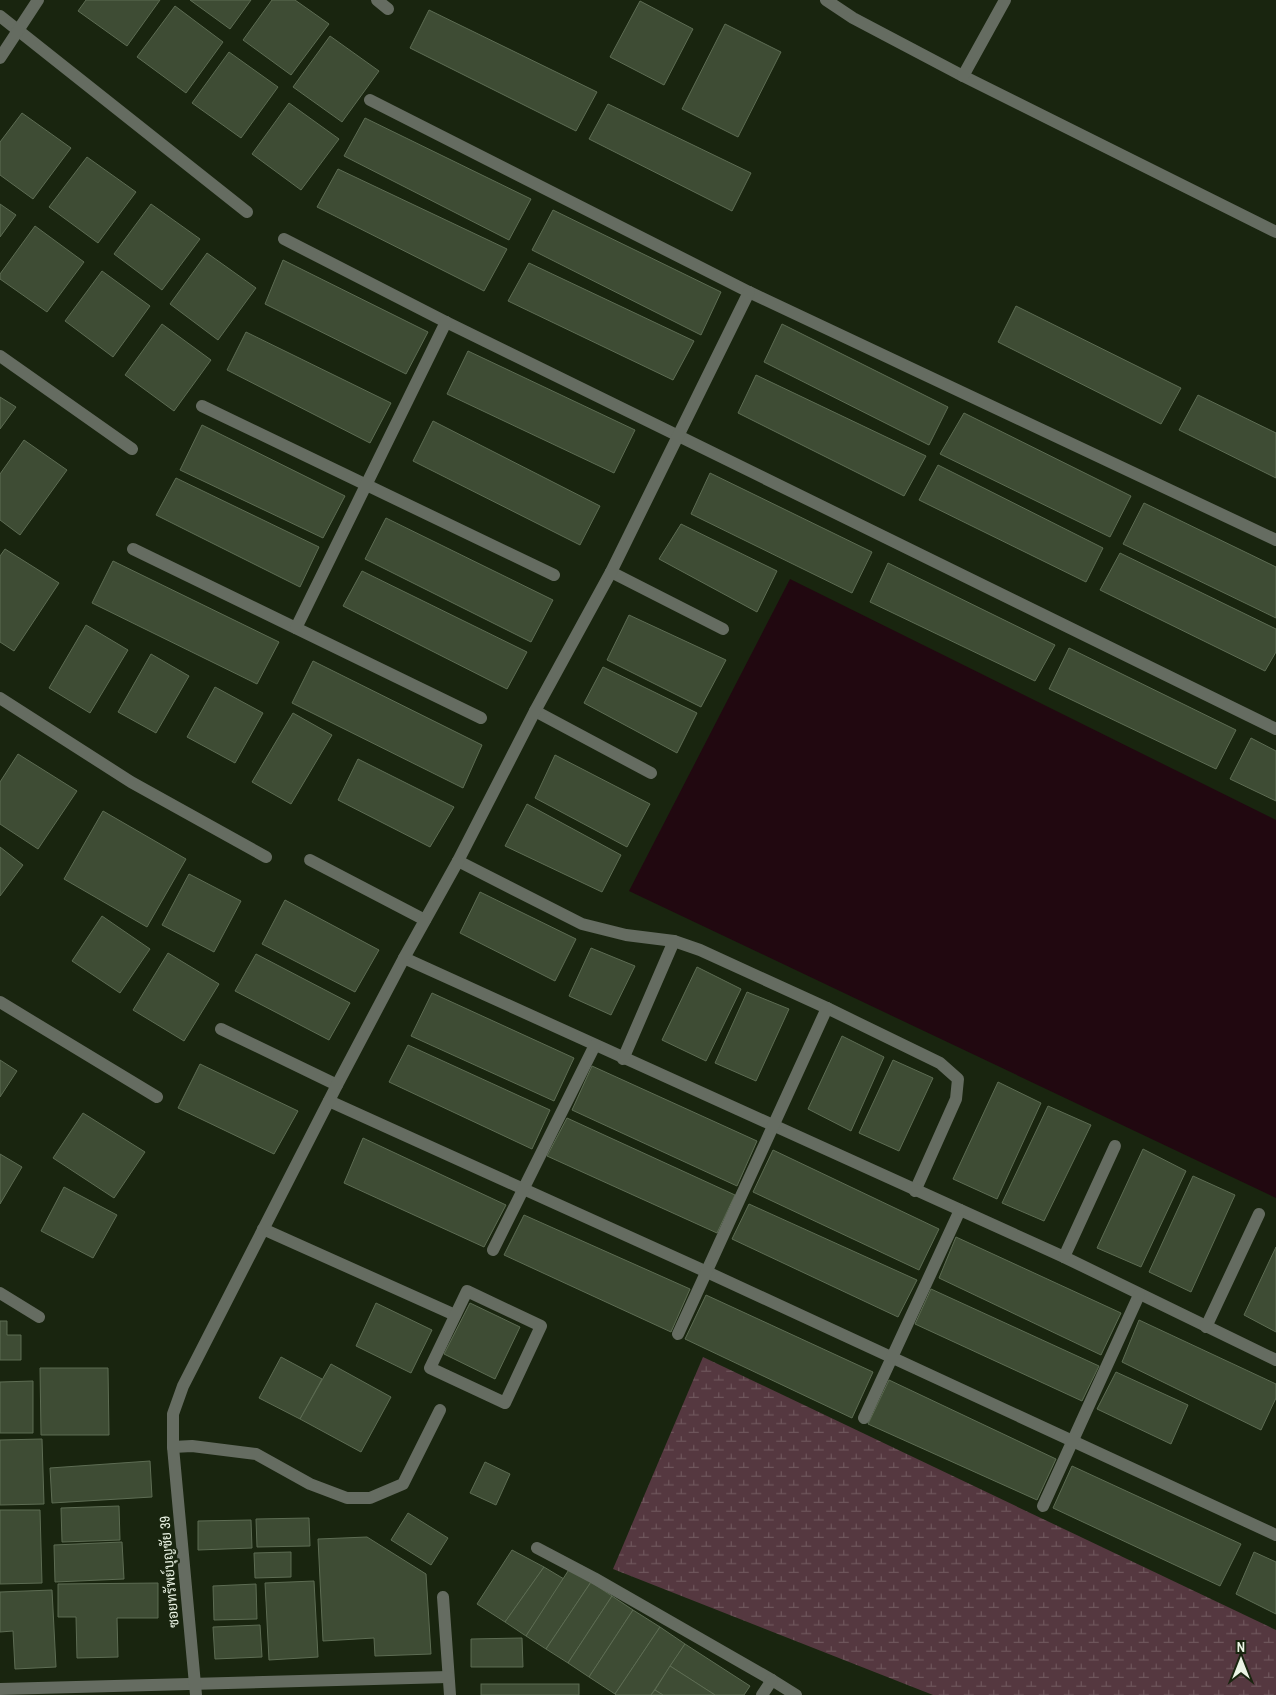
<svg xmlns="http://www.w3.org/2000/svg" width="1276" height="1695" font-family="'Archivo Narrow',Sarabun,sans-serif">
<style>
.wetland{fill:url(#wetland-marsh)}
.water{fill:#210810}
.building{fill:#3e4c34;stroke:#5d6c53}
.lines{fill:none;stroke-linecap:round;stroke-linejoin:round}
.minor{stroke:#656c61;stroke-width:12}
.labels{text-anchor:middle;dominant-baseline:central;stroke-width:4.5;stroke-linejoin:round;paint-order:stroke}
.street-label{font-size:14px;fill:#ebf4e5;stroke:#19250f}
</style>
<defs>
<pattern id="wetland-marsh" width="20" height="14" patternUnits="userSpaceOnUse" patternTransform="scale(1.25)"><rect width="20" height="14" fill="#553840"/><path d="M1 5h8M5 5V1M11 12h8M15 12V8" fill="none" stroke="#6e555b"/></pattern>
</defs>
<rect width="100%" height="100%" fill="#19250f"/>
<path class="wetland" d="M 703,1357 L 1276,1630 L 1276,1695 L 933,1695 L 613,1569 Z"/>
<path class="water" d="M 790,579 L 1276,820 L 1276,1198 L 629,891 Z"/>
<g class="building">
<path d="M 86,0 L 160,0 L 127,46 L 78,11 Z"/>
<path d="M 190,0 L 251,0 L 230,29 Z"/>
<path d="M 272,0 L 295,0 L 329,24 L 291,75 L 243,40 Z"/>
<path d="M 640,1 L 693,29 L 664,85 L 610,57 Z"/>
<path d="M 175,6 L 223,42 L 186,93 L 137,57 Z"/>
<path d="M 429,10 L 597,92 L 576,131 L 410,48 Z"/>
<path d="M 725,24 L 781,52 L 738,137 L 682,109 Z"/>
<path d="M 330,36 L 379,71 L 342,122 L 293,87 Z"/>
<path d="M 229,52 L 278,87 L 241,138 L 192,103 Z"/>
<path d="M 289,103 L 339,139 L 301,190 L 252,154 Z"/>
<path d="M 608,104 L 751,173 L 732,211 L 589,139 Z"/>
<path d="M 22,113 L 71,148 L 33,199 L 0,175 L 0,142 Z"/>
<path d="M 365,118 L 531,199 L 509,240 L 344,156 Z"/>
<path d="M 87,157 L 136,192 L 98,243 L 49,207 Z"/>
<path d="M 338,169 L 507,249 L 484,291 L 317,207 Z"/>
<path d="M 0,204 L 16,215 L 0,237 Z"/>
<path d="M 151,204 L 200,239 L 162,290 L 114,254 Z"/>
<path d="M 553,210 L 721,292 L 701,335 L 532,250 Z"/>
<path d="M 35,226 L 84,262 L 47,312 L 0,279 L 0,274 Z"/>
<path d="M 207,253 L 256,288 L 218,340 L 170,304 Z"/>
<path d="M 283,260 L 428,332 L 406,374 L 265,304 Z"/>
<path d="M 529,263 L 694,341 L 673,380 L 508,301 Z"/>
<path d="M 102,271 L 150,306 L 113,357 L 65,321 Z"/>
<path d="M 1016,306 L 1181,388 L 1161,424 L 998,342 Z"/>
<path d="M 162,324 L 211,360 L 174,411 L 125,375 Z"/>
<path d="M 782,324 L 948,407 L 929,445 L 764,362 Z"/>
<path d="M 246,332 L 391,403 L 370,443 L 227,370 Z"/>
<path d="M 468,351 L 635,430 L 614,473 L 447,394 Z"/>
<path d="M 756,375 L 926,456 L 904,496 L 738,413 Z"/>
<path d="M 1198,395 L 1276,433 L 1276,478 L 1179,430 Z"/>
<path d="M 0,397 L 16,407 L 0,429 Z"/>
<path d="M 964,413 L 1131,496 L 1110,537 L 940,454 Z"/>
<path d="M 433,421 L 600,506 L 580,545 L 413,461 Z"/>
<path d="M 202,425 L 345,496 L 323,538 L 180,470 Z"/>
<path d="M 24,440 L 67,470 L 20,535 L 0,520 L 0,474 Z"/>
<path d="M 938,465 L 1103,548 L 1086,582 L 919,500 Z"/>
<path d="M 710,473 L 872,552 L 852,593 L 691,514 Z"/>
<path d="M 176,478 L 319,547 L 300,587 L 156,515 Z"/>
<path d="M 1144,503 L 1276,567 L 1276,618 L 1123,544 Z"/>
<path d="M 386,518 L 553,600 L 531,642 L 365,559 Z"/>
<path d="M 681,524 L 777,571 L 757,612 L 659,559 Z"/>
<path d="M 5,549 L 59,583 L 14,651 L 0,642 L 0,556 Z"/>
<path d="M 1120,553 L 1276,629 L 1276,652 L 1265,671 L 1100,590 Z"/>
<path d="M 113,561 L 279,642 L 257,684 L 92,603 Z"/>
<path d="M 888,563 L 1055,645 L 1035,681 L 870,602 Z"/>
<path d="M 362,571 L 527,652 L 507,689 L 343,606 Z"/>
<path d="M 629,615 L 726,660 L 701,707 L 607,660 Z"/>
<path d="M 86,625 L 128,650 L 90,713 L 49,688 Z"/>
<path d="M 1069,648 L 1236,730 L 1216,769 L 1049,689 Z"/>
<path d="M 151,654 L 189,676 L 156,733 L 118,712 Z"/>
<path d="M 313,661 L 482,745 L 463,788 L 292,703 Z"/>
<path d="M 603,667 L 697,713 L 677,753 L 584,703 Z"/>
<path d="M 215,687 L 263,713 L 235,763 L 187,737 Z"/>
<path d="M 293,713 L 332,735 L 291,804 L 252,782 Z"/>
<path d="M 1251,738 L 1276,751 L 1276,801 L 1230,779 Z"/>
<path d="M 18,754 L 77,791 L 38,849 L 0,824 L 0,782 Z"/>
<path d="M 555,755 L 650,804 L 627,847 L 535,798 Z"/>
<path d="M 358,759 L 454,807 L 430,847 L 338,800 Z"/>
<path d="M 527,804 L 621,855 L 602,892 L 505,846 Z"/>
<path d="M 103,811 L 186,859 L 147,927 L 64,879 Z"/>
<path d="M 0,847 L 23,865 L 0,896 Z"/>
<path d="M 189,874 L 241,901 L 214,952 L 162,925 Z"/>
<path d="M 480,892 L 576,939 L 555,981 L 460,933 Z"/>
<path d="M 285,900 L 379,950 L 355,992 L 262,944 Z"/>
<path d="M 102,916 L 150,949 L 120,993 L 72,961 Z"/>
<path d="M 591,948 L 635,966 L 611,1015 L 569,996 Z"/>
<path d="M 168,953 L 219,984 L 184,1041 L 133,1010 Z"/>
<path d="M 256,954 L 350,1003 L 329,1040 L 235,991 Z"/>
<path d="M 697,967 L 741,989 L 706,1061 L 662,1040 Z"/>
<path d="M 747,992 L 789,1009 L 756,1081 L 715,1063 Z"/>
<path d="M 432,993 L 574,1058 L 554,1101 L 411,1036 Z"/>
<path d="M 842,1036 L 884,1057 L 851,1131 L 808,1109 Z"/>
<path d="M 408,1045 L 550,1110 L 532,1149 L 389,1082 Z"/>
<path d="M 0,1060 L 17,1071 L 0,1097 Z"/>
<path d="M 893,1060 L 933,1078 L 899,1151 L 859,1133 Z"/>
<path d="M 200,1064 L 298,1111 L 274,1154 L 178,1108 Z"/>
<path d="M 592,1066 L 757,1141 L 737,1186 L 572,1110 Z"/>
<path d="M 998,1082 L 1041,1103 L 997,1199 L 953,1179 Z"/>
<path d="M 1048,1106 L 1091,1125 L 1044,1221 L 1002,1203 Z"/>
<path d="M 83,1113 L 145,1152 L 114,1198 L 53,1158 Z"/>
<path d="M 567,1118 L 735,1195 L 717,1233 L 547,1156 Z"/>
<path d="M 363,1138 L 506,1205 L 484,1247 L 344,1183 Z"/>
<path d="M 1143,1149 L 1186,1171 L 1141,1267 L 1097,1248 Z"/>
<path d="M 773,1150 L 939,1229 L 919,1270 L 753,1192 Z"/>
<path d="M 0,1154 L 22,1167 L 0,1204 Z"/>
<path d="M 1193,1176 L 1235,1195 L 1191,1292 L 1149,1272 Z"/>
<path d="M 64,1187 L 117,1215 L 93,1258 L 41,1231 Z"/>
<path d="M 749,1204 L 917,1280 L 898,1317 L 732,1239 Z"/>
<path d="M 524,1215 L 690,1289 L 671,1332 L 504,1255 Z"/>
<path d="M 956,1237 L 1121,1313 L 1101,1355 L 939,1278 Z"/>
<path d="M 1276,1247 L 1276,1332 L 1244,1315 Z"/>
<path d="M 931,1289 L 1099,1366 L 1082,1401 L 915,1324 Z"/>
<path d="M 706,1295 L 873,1372 L 852,1418 L 685,1339 Z"/>
<path d="M 376,1303 L 432,1330 L 411,1373 L 356,1346 Z"/>
<path d="M 470,1303 L 520,1327 L 495,1379 L 444,1354 Z"/>
<path d="M 1139,1320 L 1276,1384 L 1276,1398 L 1261,1430 L 1122,1362 Z"/>
<path d="M 0,1321 L 7,1321 L 7,1335 L 21,1335 L 21,1360 L 0,1360 Z"/>
<path d="M 281,1357 L 322,1379 L 300,1419 L 259,1398 Z"/>
<path d="M 331,1364 L 391,1397 L 361,1452 L 300,1419 Z"/>
<path d="M 40,1368 L 108,1368 L 109,1435 L 41,1435 Z"/>
<path d="M 1116,1372 L 1188,1405 L 1171,1444 L 1097,1409 Z"/>
<path d="M 889,1380 L 1056,1459 L 1037,1500 L 868,1424 Z"/>
<path d="M 33,1381 L 33,1433 L 0,1433 L 0,1382 Z"/>
<path d="M 42,1439 L 44,1504 L 0,1505 L 0,1440 Z"/>
<path d="M 150,1461 L 152,1497 L 52,1503 L 50,1468 Z"/>
<path d="M 485,1462 L 510,1474 L 496,1505 L 470,1493 Z"/>
<path d="M 1072,1466 L 1241,1544 L 1220,1586 L 1053,1508 Z"/>
<path d="M 119,1506 L 120,1540 L 62,1542 L 61,1508 Z"/>
<path d="M 0,1510 L 40,1510 L 42,1583 L 0,1584 Z"/>
<path d="M 408,1513 L 448,1538 L 431,1565 L 391,1540 Z"/>
<path d="M 309,1518 L 310,1546 L 257,1547 L 256,1519 Z"/>
<path d="M 251,1520 L 252,1548 L 198,1550 L 198,1521 Z"/>
<path d="M 367,1537 L 426,1574 L 431,1654 L 375,1656 L 374,1638 L 323,1641 L 318,1539 Z"/>
<path d="M 122,1542 L 124,1579 L 55,1582 L 54,1545 Z"/>
<path d="M 512,1550 L 544,1567 L 505,1622 L 477,1604 Z"/>
<path d="M 291,1552 L 291,1577 L 255,1578 L 254,1553 Z"/>
<path d="M 1254,1552 L 1276,1562 L 1276,1614 L 1236,1594 Z"/>
<path d="M 544,1567 L 564,1579 L 526,1636 L 505,1622 Z"/>
<path d="M 570,1568 L 591,1582 L 546,1649 L 526,1636 Z"/>
<path d="M 314,1581 L 318,1657 L 269,1660 L 265,1583 Z"/>
<path d="M 591,1582 L 612,1596 L 568,1663 L 546,1649 Z"/>
<path d="M 158,1583 L 158,1618 L 117,1618 L 118,1657 L 77,1658 L 76,1617 L 58,1617 L 58,1584 Z"/>
<path d="M 256,1584 L 257,1619 L 214,1620 L 213,1586 Z"/>
<path d="M 52,1590 L 56,1667 L 15,1669 L 13,1631 L 0,1632 L 0,1592 Z"/>
<path d="M 612,1596 L 633,1610 L 589,1677 L 568,1663 Z"/>
<path d="M 633,1610 L 660,1627 L 615,1694 L 589,1677 Z"/>
<path d="M 260,1625 L 262,1657 L 215,1659 L 213,1627 Z"/>
<path d="M 660,1627 L 685,1644 L 651,1695 L 616,1695 L 615,1694 Z"/>
<path d="M 522,1638 L 523,1667 L 471,1667 L 471,1639 Z"/>
<path d="M 685,1644 L 750,1686 L 744,1695 L 715,1695 L 670,1666 Z"/>
<path d="M 670,1666 L 715,1695 L 663,1695 L 655,1690 Z"/>
<rect x="481" y="1684" width="98" height="11"/>
<path d="M 655,1690 L 663,1695 L 651,1695 Z"/>
</g>
<g class="lines">
<g class="minor">
<path d="M 377,0 L 388,9"/>
<path d="M 826,0 L 853,18 L 963,76 L 1276,232"/>
<path d="M 0,16 L 247,212"/>
<path d="M 0,58 L 38,0"/>
<path d="M 963,76 L 1005,0"/>
<path d="M 370,100 L 749,292 L 1276,540"/>
<path d="M 284,239 L 446,322 L 1276,729"/>
<path d="M 0,356 L 132,449"/>
<path d="M 202,406 L 554,575"/>
<path d="M 133,549 L 481,718"/>
<path d="M 611,572 L 723,629"/>
<path d="M 296,628 L 446,322"/>
<path d="M 0,698 L 131,782 L 266,857"/>
<path d="M 535,711 L 651,773"/>
<path d="M 310,860 L 425,920"/>
<path d="M 458,861 L 582,924 L 626,935 L 674,941 L 700,950 L 827,1008 L 940,1063 L 958,1079 L 956,1099 L 915,1191"/>
<path d="M 404,958 L 1064,1257 L 1276,1360"/>
<path d="M 0,1002 L 157,1097"/>
<path d="M 221,1029 L 337,1085"/>
<path d="M 623,1059 L 674,941"/>
<path d="M 329,1101 L 707,1272 L 1276,1535"/>
<path d="M 263,1229 L 455,1315"/>
<path d="M 493,1250 L 595,1045"/>
<path d="M 1064,1257 L 1115,1146"/>
<path d="M 467,1291 L 541,1326 L 505,1403 L 430,1368 Z"/>
<path d="M 0,1293 L 39,1317"/>
<path d="M 1206,1327 L 1259,1214"/>
<path d="M 678,1334 L 827,1008"/>
<path d="M 864,1418 L 960,1210"/>
<path d="M 173,1447 L 192,1446 L 256,1454 L 310,1484 L 347,1498 L 370,1498 L 403,1484 L 440,1410"/>
<path d="M 1043,1506 L 1139,1295"/>
<path d="M 537,1548 L 594,1578 L 772,1680 L 796,1695"/>
<path d="M 443,1597 L 450,1695"/>
<path d="M 0,1689 L 448,1677"/>
<path d="M 196,1695 L 173,1447 L 173,1414 L 183,1386 L 337,1085 L 404,958 L 458,861 L 535,711 L 611,572 L 749,292"/>
<path d="M 762,1695 L 772,1680"/>
</g>
</g>
<g class="labels">
<g class="street-label">
<text transform="translate(169 1572) rotate(-95)">ซอยทรัพย์บุญชัย 39</text>
</g>
</g>
<g transform="translate(1241 1660)" stroke="#19250f" stroke-width="4" paint-order="stroke">
<path d="M0-4L9 19L0 12L-9 19Z" fill="#ebf4e5"/>
<text y="-8" font-size="14" font-weight="bold" text-anchor="middle" fill="#ebf4e5">N</text>
</g>
</svg>
